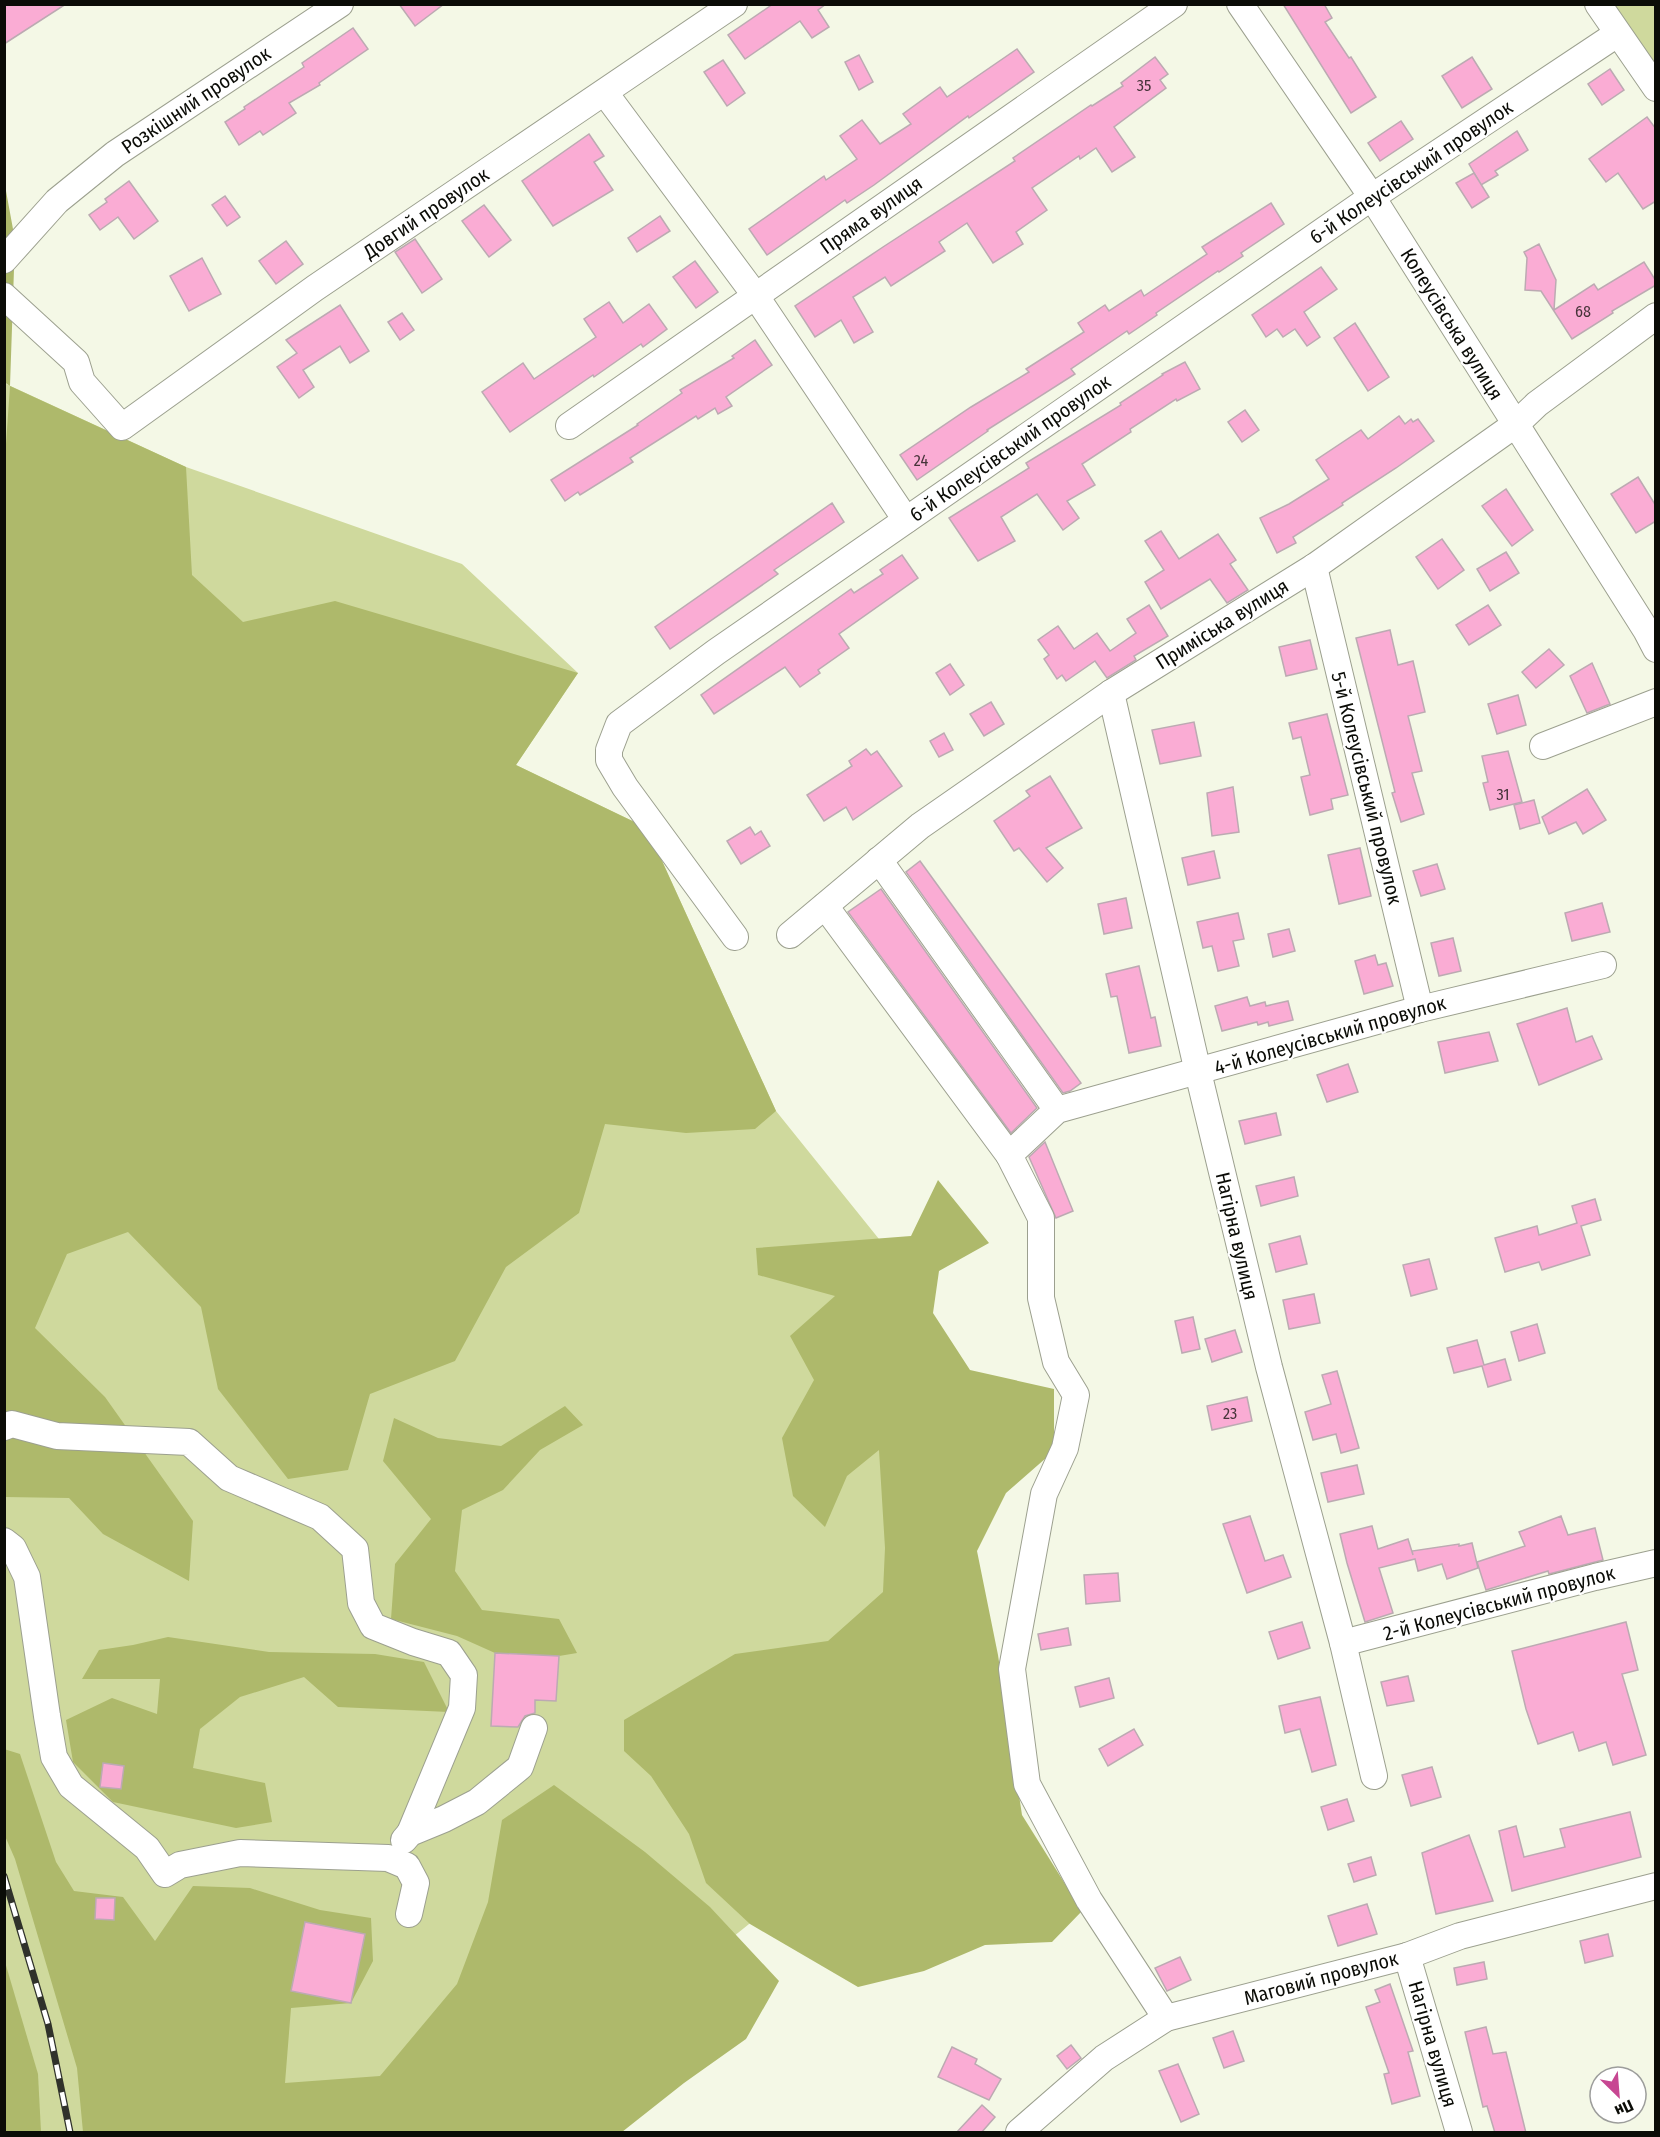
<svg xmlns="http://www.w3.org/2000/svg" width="1660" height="2137" font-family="'Fira Sans Condensed',sans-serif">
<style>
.green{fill:#cfd99d}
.forest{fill:#aeb96b}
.building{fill:#faacd4;stroke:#bcaab2;stroke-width:1.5}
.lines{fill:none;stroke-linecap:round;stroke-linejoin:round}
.minor-casing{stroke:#9ca08f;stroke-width:28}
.minor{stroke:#fff;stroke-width:26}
.rail-casing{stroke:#30322b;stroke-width:7}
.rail{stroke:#fff;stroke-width:4.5;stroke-dasharray:14;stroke-linecap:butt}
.labels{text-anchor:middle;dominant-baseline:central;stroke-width:4.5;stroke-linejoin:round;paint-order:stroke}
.number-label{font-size:16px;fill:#47343a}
.street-label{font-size:20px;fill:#0b0c07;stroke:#fff}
</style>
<rect width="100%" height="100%" fill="#f4f8e6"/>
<g class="green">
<path d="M 1608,5 L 1655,5 L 1655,69 Z"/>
<path d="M 4,383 L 186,467 L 462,564 L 578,673 L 516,765 L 647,828 L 776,1111 L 891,1254 L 967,1749 L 490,2132 L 5,2132 Z"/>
</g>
<g class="forest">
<path d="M 4,180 L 15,240 L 10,386 L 186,467 L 192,575 L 243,622 L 335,601 L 578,673 L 516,765 L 647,828 L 776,1111 L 755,1129 L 686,1133 L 605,1124 L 579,1213 L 506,1267 L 455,1361 L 370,1394 L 348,1470 L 288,1479 L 218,1389 L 201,1307 L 128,1232 L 67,1254 L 35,1328 L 105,1397 L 193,1521 L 189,1581 L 103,1534 L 69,1498 L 5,1497 L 4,473 L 10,386 L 4,382 Z"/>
<path d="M 938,1180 L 989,1243 L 939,1271 L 933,1313 L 970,1370 L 1054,1389 L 1054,1451 L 1006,1493 L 977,1551 L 998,1655 L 1022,1815 L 1082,1911 L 1052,1942 L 985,1945 L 924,1971 L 858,1987 L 750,1924 L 706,1883 L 689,1834 L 651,1776 L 624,1751 L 624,1720 L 735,1654 L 828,1641 L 883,1592 L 885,1548 L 879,1450 L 847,1476 L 825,1527 L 793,1496 L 782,1438 L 814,1380 L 790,1336 L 835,1296 L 758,1275 L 756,1248 L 911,1236 Z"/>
<path d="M 565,1406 L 583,1425 L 540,1450 L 503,1490 L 462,1510 L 455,1571 L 482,1610 L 559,1619 L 577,1653 L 559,1656 L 495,1653 L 457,1636 L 391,1619 L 395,1564 L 431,1519 L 383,1461 L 394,1418 L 438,1438 L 501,1446 Z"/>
<path d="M 168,1637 L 269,1652 L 375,1654 L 424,1662 L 449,1712 L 338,1707 L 304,1677 L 240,1697 L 200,1729 L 193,1768 L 265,1783 L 272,1822 L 236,1828 L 113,1802 L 73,1762 L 66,1720 L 112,1698 L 157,1714 L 160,1679 L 82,1679 L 99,1650 L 133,1645 Z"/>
<path d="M 4,1749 L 20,1754 L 56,1862 L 74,1891 L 123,1897 L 155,1941 L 193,1886 L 250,1888 L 320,1910 L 371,1918 L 373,1961 L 351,2003 L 291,2008 L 285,2083 L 380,2076 L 457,1984 L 488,1902 L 502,1820 L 554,1785 L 645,1852 L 710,1907 L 779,1981 L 746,2039 L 684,2083 L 622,2132 L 83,2132 L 77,2068 L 15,1859 L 5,1836 Z"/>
<path d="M 5,1962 L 38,2074 L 41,2132 L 5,2132 Z"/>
</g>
<g class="building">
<path d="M 4,4 L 66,4 L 4,44 Z"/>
<path d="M 399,4 L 444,4 L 415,26 Z"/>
<path d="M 773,4 L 826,4 L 818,10 L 829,27 L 812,38 L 800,21 L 745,59 L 728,35 Z"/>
<path d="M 1283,4 L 1324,4 L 1332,18 L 1325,22 L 1349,58 L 1351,57 L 1376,97 L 1351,113 Z"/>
<path d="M 353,28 L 368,49 L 319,83 L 320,85 L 289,103 L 296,113 L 263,135 L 260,131 L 239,145 L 225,122 L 245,109 L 244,107 L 304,67 L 302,63 Z"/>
<path d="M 1017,49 L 1034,72 L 969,118 L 968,116 L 874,185 L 847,203 L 845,200 L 767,255 L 749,229 L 824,176 L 826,180 L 857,159 L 840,136 L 862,120 L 880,144 L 911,124 L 903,114 L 940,87 L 947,97 Z"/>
<path d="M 859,55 L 873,82 L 859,90 L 845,62 Z"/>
<path d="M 1155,57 L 1168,74 L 1160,80 L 1166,88 L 1114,127 L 1135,157 L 1112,172 L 1096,148 L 1080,159 L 1079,156 L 1032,188 L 1047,210 L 1016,232 L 1023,244 L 993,263 L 967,223 L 939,242 L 945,251 L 891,286 L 885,277 L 853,297 L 873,332 L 854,343 L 841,320 L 815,337 L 795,306 L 883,247 L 1015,161 L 1013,158 L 1091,105 L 1092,106 L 1123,86 L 1121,83 Z"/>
<path d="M 1472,57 L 1492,89 L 1462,108 L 1442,76 Z"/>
<path d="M 723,60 L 745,93 L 727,106 L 704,72 Z"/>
<path d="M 1610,69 L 1624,90 L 1602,105 L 1588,84 Z"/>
<path d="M 1647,117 L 1656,129 L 1656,201 L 1643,209 L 1618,173 L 1606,182 L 1589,159 Z"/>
<path d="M 1401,121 L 1413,139 L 1380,161 L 1368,143 Z"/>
<path d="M 1517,131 L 1528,150 L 1495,171 L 1498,175 L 1481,185 L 1469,164 Z"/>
<path d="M 589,134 L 604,156 L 594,162 L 613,190 L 553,226 L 522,181 Z"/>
<path d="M 1474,173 L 1489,197 L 1472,208 L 1456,183 Z"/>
<path d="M 129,181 L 158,221 L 134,239 L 118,217 L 100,230 L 89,215 L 107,202 L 105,199 Z"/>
<path d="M 225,196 L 240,217 L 227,226 L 212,205 Z"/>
<path d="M 1271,203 L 1284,224 L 1241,253 L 1243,256 L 1219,272 L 1218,271 L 1156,313 L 1157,315 L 1129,334 L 1127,331 L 1071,369 L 1075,374 L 987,430 L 988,431 L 917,480 L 900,455 L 971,407 L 1029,372 L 1026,369 L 1084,332 L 1078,323 L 1105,305 L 1109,311 L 1141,290 L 1144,296 L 1207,254 L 1202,247 Z"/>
<path d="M 484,205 L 511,240 L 489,257 L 462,221 Z"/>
<path d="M 660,216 L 670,231 L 637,252 L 628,238 Z"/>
<path d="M 415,239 L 442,279 L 422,293 L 395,252 Z"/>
<path d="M 286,241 L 303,264 L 276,284 L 259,261 Z"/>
<path d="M 1539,244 L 1556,280 L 1554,310 L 1594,284 L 1598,290 L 1644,262 L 1656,281 L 1656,285 L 1612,311 L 1613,313 L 1572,339 L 1541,291 L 1525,290 L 1527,258 L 1524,252 Z"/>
<path d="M 202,258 L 221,294 L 189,311 L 170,276 Z"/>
<path d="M 695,261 L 718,292 L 696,308 L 673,277 Z"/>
<path d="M 1321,267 L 1337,289 L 1304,312 L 1320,337 L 1307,346 L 1295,329 L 1283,337 L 1277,329 L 1266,337 L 1252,315 Z"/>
<path d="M 609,302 L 623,323 L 649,304 L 667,329 L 643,347 L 641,344 L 594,377 L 593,375 L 510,432 L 482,392 L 523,363 L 534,379 L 596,337 L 584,319 Z"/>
<path d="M 340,305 L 369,351 L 350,363 L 340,346 L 303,370 L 314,387 L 299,398 L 277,367 L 297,353 L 286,340 Z"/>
<path d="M 402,313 L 414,330 L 400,340 L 388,322 Z"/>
<path d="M 1355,323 L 1389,377 L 1368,391 L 1334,338 Z"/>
<path d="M 755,340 L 772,365 L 726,397 L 732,406 L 718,414 L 715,408 L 698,419 L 696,416 L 630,458 L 633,462 L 580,495 L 578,492 L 565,501 L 551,480 L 638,425 L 637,424 L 682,393 L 680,390 L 734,358 L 732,356 Z"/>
<path d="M 1185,362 L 1200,389 L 1177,401 L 1176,399 L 1130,429 L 1131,432 L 1082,464 L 1095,485 L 1067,501 L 1079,518 L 1063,530 L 1037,494 L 1001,517 L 1015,541 L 978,561 L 949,518 L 1029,468 L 1026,463 L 1121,405 L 1120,403 L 1163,375 L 1162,374 Z"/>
<path d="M 1245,410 L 1259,430 L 1242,442 L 1228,422 Z"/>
<path d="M 1399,416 L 1405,424 L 1411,419 L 1413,422 L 1418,419 L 1434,441 L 1396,468 L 1342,503 L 1343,505 L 1293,537 L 1296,543 L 1277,553 L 1260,518 L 1289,504 L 1329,479 L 1316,460 L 1361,430 L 1368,439 Z"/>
<path d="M 1638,477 L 1656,506 L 1656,521 L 1636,533 L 1611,494 Z"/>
<path d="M 1506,489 L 1533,530 L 1512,546 L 1482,506 Z"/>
<path d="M 832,503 L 844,522 L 774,570 L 778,574 L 670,649 L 655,627 Z"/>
<path d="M 1161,531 L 1179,559 L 1218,534 L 1236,560 L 1230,564 L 1248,590 L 1227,603 L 1210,579 L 1161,609 L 1145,582 L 1164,570 L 1145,541 Z"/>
<path d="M 1442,539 L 1464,570 L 1438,589 L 1416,557 Z"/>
<path d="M 1506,552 L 1519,573 L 1490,591 L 1477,569 Z"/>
<path d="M 902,555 L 918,578 L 839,634 L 849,648 L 818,670 L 820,673 L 800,687 L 785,667 L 714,714 L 701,695 L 851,589 L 854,593 L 883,574 L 880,570 Z"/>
<path d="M 1149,605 L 1168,636 L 1134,656 L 1136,660 L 1107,678 L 1095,661 L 1066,681 L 1062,675 L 1057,679 L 1044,659 L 1049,655 L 1038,640 L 1058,626 L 1074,649 L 1097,633 L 1110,651 L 1136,633 L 1127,619 Z"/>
<path d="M 1488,605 L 1501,625 L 1469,645 L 1456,625 Z"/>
<path d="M 1390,630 L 1398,665 L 1413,661 L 1425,712 L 1408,716 L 1422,771 L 1412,773 L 1424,814 L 1401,822 L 1392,793 L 1395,792 L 1356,638 Z"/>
<path d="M 1310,640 L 1317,669 L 1286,676 L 1279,647 Z"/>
<path d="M 1549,649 L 1564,665 L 1536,688 L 1522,672 Z"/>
<path d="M 1592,663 L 1610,704 L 1587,713 L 1570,676 Z"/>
<path d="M 950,664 L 964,685 L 950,695 L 936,673 Z"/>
<path d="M 1518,695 L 1526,725 L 1497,734 L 1488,704 Z"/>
<path d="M 991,702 L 1004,724 L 984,736 L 970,714 Z"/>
<path d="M 1327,714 L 1348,795 L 1331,799 L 1333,809 L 1310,815 L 1301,777 L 1310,775 L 1301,737 L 1293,739 L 1289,723 Z"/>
<path d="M 1194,722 L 1201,756 L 1160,764 L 1152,730 Z"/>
<path d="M 944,733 L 953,750 L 939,757 L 930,741 Z"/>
<path d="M 866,749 L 871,755 L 877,751 L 902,786 L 853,820 L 846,807 L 824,821 L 807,795 L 852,766 L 849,761 Z"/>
<path d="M 1508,751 L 1522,802 L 1490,810 L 1483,783 L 1488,782 L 1482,756 Z"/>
<path d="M 1050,776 L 1082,828 L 1046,848 L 1063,868 L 1047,882 L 1019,848 L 1014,851 L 994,821 L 1030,796 L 1026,791 Z"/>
<path d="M 1233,787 L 1239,832 L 1212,836 L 1207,793 Z"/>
<path d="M 1587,789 L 1606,820 L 1583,834 L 1576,822 L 1549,834 L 1542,817 Z"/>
<path d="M 1534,800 L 1540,823 L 1520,829 L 1514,805 Z"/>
<path d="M 750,827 L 755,835 L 761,831 L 770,846 L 741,864 L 727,841 Z"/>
<path d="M 1360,848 L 1371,896 L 1339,904 L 1328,855 Z"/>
<path d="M 1214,851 L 1220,878 L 1188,885 L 1182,858 Z"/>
<path d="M 920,861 L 1081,1083 L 1070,1091 L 1063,1093 L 906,872 Z"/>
<path d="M 1437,864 L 1445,889 L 1421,896 L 1413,871 Z"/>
<path d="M 881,889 L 1037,1108 L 1011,1133 L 848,912 Z"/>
<path d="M 1126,898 L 1132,928 L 1104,934 L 1098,904 Z"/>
<path d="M 1602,903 L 1610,932 L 1572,941 L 1565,913 Z"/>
<path d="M 1238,913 L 1244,939 L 1233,941 L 1239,966 L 1218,971 L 1212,946 L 1203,948 L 1197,922 Z"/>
<path d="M 1289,929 L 1295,951 L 1273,957 L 1268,934 Z"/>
<path d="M 1453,938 L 1461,971 L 1439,976 L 1431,943 Z"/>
<path d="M 1375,955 L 1378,965 L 1386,963 L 1393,986 L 1364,994 L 1355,961 Z"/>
<path d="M 1139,966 L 1151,1018 L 1155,1017 L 1161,1046 L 1129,1053 L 1117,996 L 1111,997 L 1106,974 Z"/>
<path d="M 1247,997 L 1250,1006 L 1265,1002 L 1266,1006 L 1288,1001 L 1293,1020 L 1269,1026 L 1268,1022 L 1258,1025 L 1257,1022 L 1222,1031 L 1215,1006 Z"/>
<path d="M 1567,1008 L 1576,1042 L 1592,1036 L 1602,1059 L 1539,1085 L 1517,1024 Z"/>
<path d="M 1489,1032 L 1498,1061 L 1445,1073 L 1438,1042 Z"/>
<path d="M 1348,1064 L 1358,1092 L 1327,1102 L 1317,1075 Z"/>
<path d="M 1276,1113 L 1281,1135 L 1245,1144 L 1239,1121 Z"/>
<path d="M 1045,1142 L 1073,1211 L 1056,1218 L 1029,1157 Z"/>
<path d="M 1294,1177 L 1298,1196 L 1261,1206 L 1256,1186 Z"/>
<path d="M 1595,1199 L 1601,1220 L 1581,1226 L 1590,1255 L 1542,1270 L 1539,1262 L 1505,1272 L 1495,1238 L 1537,1226 L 1539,1235 L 1577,1223 L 1572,1206 Z"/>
<path d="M 1300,1236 L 1307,1264 L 1276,1272 L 1269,1244 Z"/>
<path d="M 1429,1259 L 1437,1289 L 1411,1296 L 1403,1265 Z"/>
<path d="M 1314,1294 L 1320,1323 L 1289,1329 L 1283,1300 Z"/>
<path d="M 1193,1317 L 1200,1349 L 1182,1353 L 1175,1321 Z"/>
<path d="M 1537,1324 L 1545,1353 L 1519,1361 L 1511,1332 Z"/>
<path d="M 1235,1330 L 1242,1352 L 1212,1362 L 1205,1339 Z"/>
<path d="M 1477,1340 L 1484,1365 L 1505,1359 L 1511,1380 L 1488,1387 L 1482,1366 L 1454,1373 L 1447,1348 Z"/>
<path d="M 1337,1371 L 1359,1448 L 1341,1453 L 1336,1434 L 1313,1440 L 1305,1412 L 1331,1404 L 1322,1375 Z"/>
<path d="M 1247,1397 L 1252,1421 L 1212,1430 L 1207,1406 Z"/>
<path d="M 1357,1465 L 1364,1494 L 1328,1502 L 1321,1473 Z"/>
<path d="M 1250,1516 L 1265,1561 L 1283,1555 L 1291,1577 L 1247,1593 L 1223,1524 Z"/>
<path d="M 1561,1516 L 1568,1535 L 1595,1528 L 1603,1560 L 1549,1574 L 1548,1571 L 1486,1590 L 1477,1562 L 1525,1546 L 1519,1532 Z"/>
<path d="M 1372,1526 L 1378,1549 L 1408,1539 L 1413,1555 L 1412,1551 L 1459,1544 L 1459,1546 L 1472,1543 L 1478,1568 L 1447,1579 L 1442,1564 L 1418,1571 L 1415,1559 L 1379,1568 L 1393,1613 L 1365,1622 L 1347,1563 L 1340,1534 Z"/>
<path d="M 1118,1573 L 1120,1601 L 1086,1604 L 1084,1575 Z"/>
<path d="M 1302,1622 L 1310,1648 L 1278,1659 L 1269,1632 Z"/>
<path d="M 1626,1622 L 1638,1670 L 1622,1674 L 1646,1755 L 1613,1765 L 1606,1742 L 1579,1751 L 1573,1732 L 1538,1744 L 1526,1709 L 1512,1651 Z"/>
<path d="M 1068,1628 L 1071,1645 L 1041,1650 L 1038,1634 Z"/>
<path d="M 495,1653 L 559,1656 L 556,1701 L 535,1700 L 535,1713 L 525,1716 L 518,1727 L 491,1726 Z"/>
<path d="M 1408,1676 L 1414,1701 L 1387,1706 L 1381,1682 Z"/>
<path d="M 1109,1678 L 1114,1698 L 1080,1707 L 1075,1687 Z"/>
<path d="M 1320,1697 L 1336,1765 L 1312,1772 L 1300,1729 L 1285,1733 L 1279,1706 Z"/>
<path d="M 1134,1729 L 1143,1745 L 1108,1766 L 1099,1749 Z"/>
<path d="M 103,1763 L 124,1766 L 121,1789 L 100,1787 Z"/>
<path d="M 1432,1767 L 1441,1797 L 1411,1806 L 1402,1775 Z"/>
<path d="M 1347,1799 L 1354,1821 L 1328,1830 L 1321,1807 Z"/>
<path d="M 1630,1812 L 1641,1857 L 1512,1891 L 1499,1831 L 1516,1826 L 1524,1857 L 1565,1847 L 1560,1829 Z"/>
<path d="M 1469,1835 L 1493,1901 L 1436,1914 L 1422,1853 Z"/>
<path d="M 1371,1857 L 1376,1875 L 1354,1882 L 1348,1864 Z"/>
<path d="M 96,1898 L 115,1898 L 114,1920 L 95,1919 Z"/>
<path d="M 1367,1904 L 1377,1934 L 1338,1946 L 1328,1916 Z"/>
<path d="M 305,1922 L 365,1934 L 351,2003 L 291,1991 Z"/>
<path d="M 1608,1934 L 1613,1956 L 1585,1963 L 1580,1941 Z"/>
<path d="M 1180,1957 L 1191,1980 L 1167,1991 L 1155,1968 Z"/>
<path d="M 1484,1962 L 1487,1979 L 1457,1985 L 1454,1968 Z"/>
<path d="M 1390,1984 L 1413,2051 L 1408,2052 L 1420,2096 L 1392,2104 L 1384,2074 L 1389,2073 L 1366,2007 L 1380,2002 L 1375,1990 Z"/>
<path d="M 1486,2027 L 1493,2054 L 1506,2052 L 1526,2133 L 1495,2133 L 1487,2106 L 1483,2107 L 1465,2032 Z"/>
<path d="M 1233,2031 L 1244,2061 L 1224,2068 L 1213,2038 Z"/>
<path d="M 1071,2045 L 1081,2058 L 1067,2069 L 1057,2056 Z"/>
<path d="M 952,2047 L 977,2059 L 975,2064 L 1001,2079 L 989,2100 L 938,2077 Z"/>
<path d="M 1178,2064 L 1199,2114 L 1181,2122 L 1159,2071 Z"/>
<path d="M 982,2105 L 995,2117 L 981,2133 L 956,2133 Z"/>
</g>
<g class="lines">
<g class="minor-casing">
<g id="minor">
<path d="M 1240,4 L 1372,197 L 1646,630 L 1656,649"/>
<path d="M 1598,4 L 1656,88"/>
<path d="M 605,93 L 755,295 L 906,520"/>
<path d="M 4,260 L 57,201 L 115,154 L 340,4"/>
<path d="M 4,296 L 76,362 L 82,382 L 122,427 L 315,288 L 734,4"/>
<path d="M 569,426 L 1174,4"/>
<path d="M 1314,567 L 1420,1009"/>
<path d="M 1111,693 L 1198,1072 L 1269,1367 L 1343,1643 L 1374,1776"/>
<path d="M 1543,746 L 1656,702"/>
<path d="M 879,860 L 1057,1110"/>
<path d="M 825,906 L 1009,1155"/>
<path d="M 790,935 L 920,826 L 1111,693 L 1314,567 L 1516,424 L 1537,404 L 1656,316"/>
<path d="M 735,937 L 625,787 L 609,760 L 609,750 L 619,724 L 716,652 L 1372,197 L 1617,34"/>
<path d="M 4,1427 L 12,1424 L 57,1436 L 189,1442 L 229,1478 L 320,1517 L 355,1549 L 361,1603 L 373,1626 L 413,1642 L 449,1653 L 464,1675 L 462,1708 L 410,1833"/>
<path d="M 4,1541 L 13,1548 L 27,1577 L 47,1716 L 54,1757 L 71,1786 L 147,1848 L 165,1874 L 180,1865 L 240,1853 L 388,1858 L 407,1866 L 416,1883 L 409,1914"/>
<path d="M 1343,1643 L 1595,1577 L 1656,1563"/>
<path d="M 404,1840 L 410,1833 L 444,1819 L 477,1802 L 520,1767 L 534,1728"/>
<path d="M 1407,1956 L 1459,2132"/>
<path d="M 1166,2018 L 1089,1900 L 1027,1784 L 1012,1669 L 1044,1494 L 1065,1448 L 1076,1395 L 1056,1362 L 1041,1298 L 1041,1218 L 1009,1155 L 1057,1110 L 1420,1009 L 1603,965"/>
<path d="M 1019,2132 L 1104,2058 L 1166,2018 L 1407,1956 L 1460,1936 L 1656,1886"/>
</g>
</g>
<use href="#minor" class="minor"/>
<g class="rail-casing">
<path id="rail" d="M 4,1876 L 48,2024 L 70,2132"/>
</g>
<use href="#rail" class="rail"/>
</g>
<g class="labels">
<g class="number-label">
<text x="1144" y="85">35</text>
<text x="1583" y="311">68</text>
<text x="921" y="460">24</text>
<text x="1503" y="794">31</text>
<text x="1230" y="1413">23</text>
</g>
<g class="street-label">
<text transform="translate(196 100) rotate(-34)">Розкішний провулок</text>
<text transform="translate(1411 172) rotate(-34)">6-й Колеусівський провулок</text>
<text transform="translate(426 213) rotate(-34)">Довгий провулок</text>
<text transform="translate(871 215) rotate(-35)">Пряма вулиця</text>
<text transform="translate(1452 324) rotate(58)">Колеусівська вулиця</text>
<text transform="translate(1010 448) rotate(-35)">6-й Колеусівський провулок</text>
<text transform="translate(1222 624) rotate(-32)">Приміська вулиця</text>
<text transform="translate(1367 788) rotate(76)">5-й Колеусівський провулок</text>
<text transform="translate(1330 1035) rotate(-16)">4-й Колеусівський провулок</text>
<text transform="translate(1237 1236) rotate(77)">Нагірна вулиця</text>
<text transform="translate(1499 1603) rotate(-15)">2-й Колеусівський провулок</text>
<text transform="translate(1321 1978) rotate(-15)">Маговий провулок</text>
<text transform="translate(1433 2044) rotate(74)">Нагірна вулиця</text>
</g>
</g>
<rect width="1660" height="2137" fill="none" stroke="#0b0c07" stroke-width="12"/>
<g transform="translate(1618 2095) rotate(155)"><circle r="28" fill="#ffffff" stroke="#9d9e9c" stroke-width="1.5"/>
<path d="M0-4.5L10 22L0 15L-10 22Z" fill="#c74792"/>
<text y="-9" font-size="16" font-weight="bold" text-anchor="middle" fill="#0b0c07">Пн</text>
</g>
</svg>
